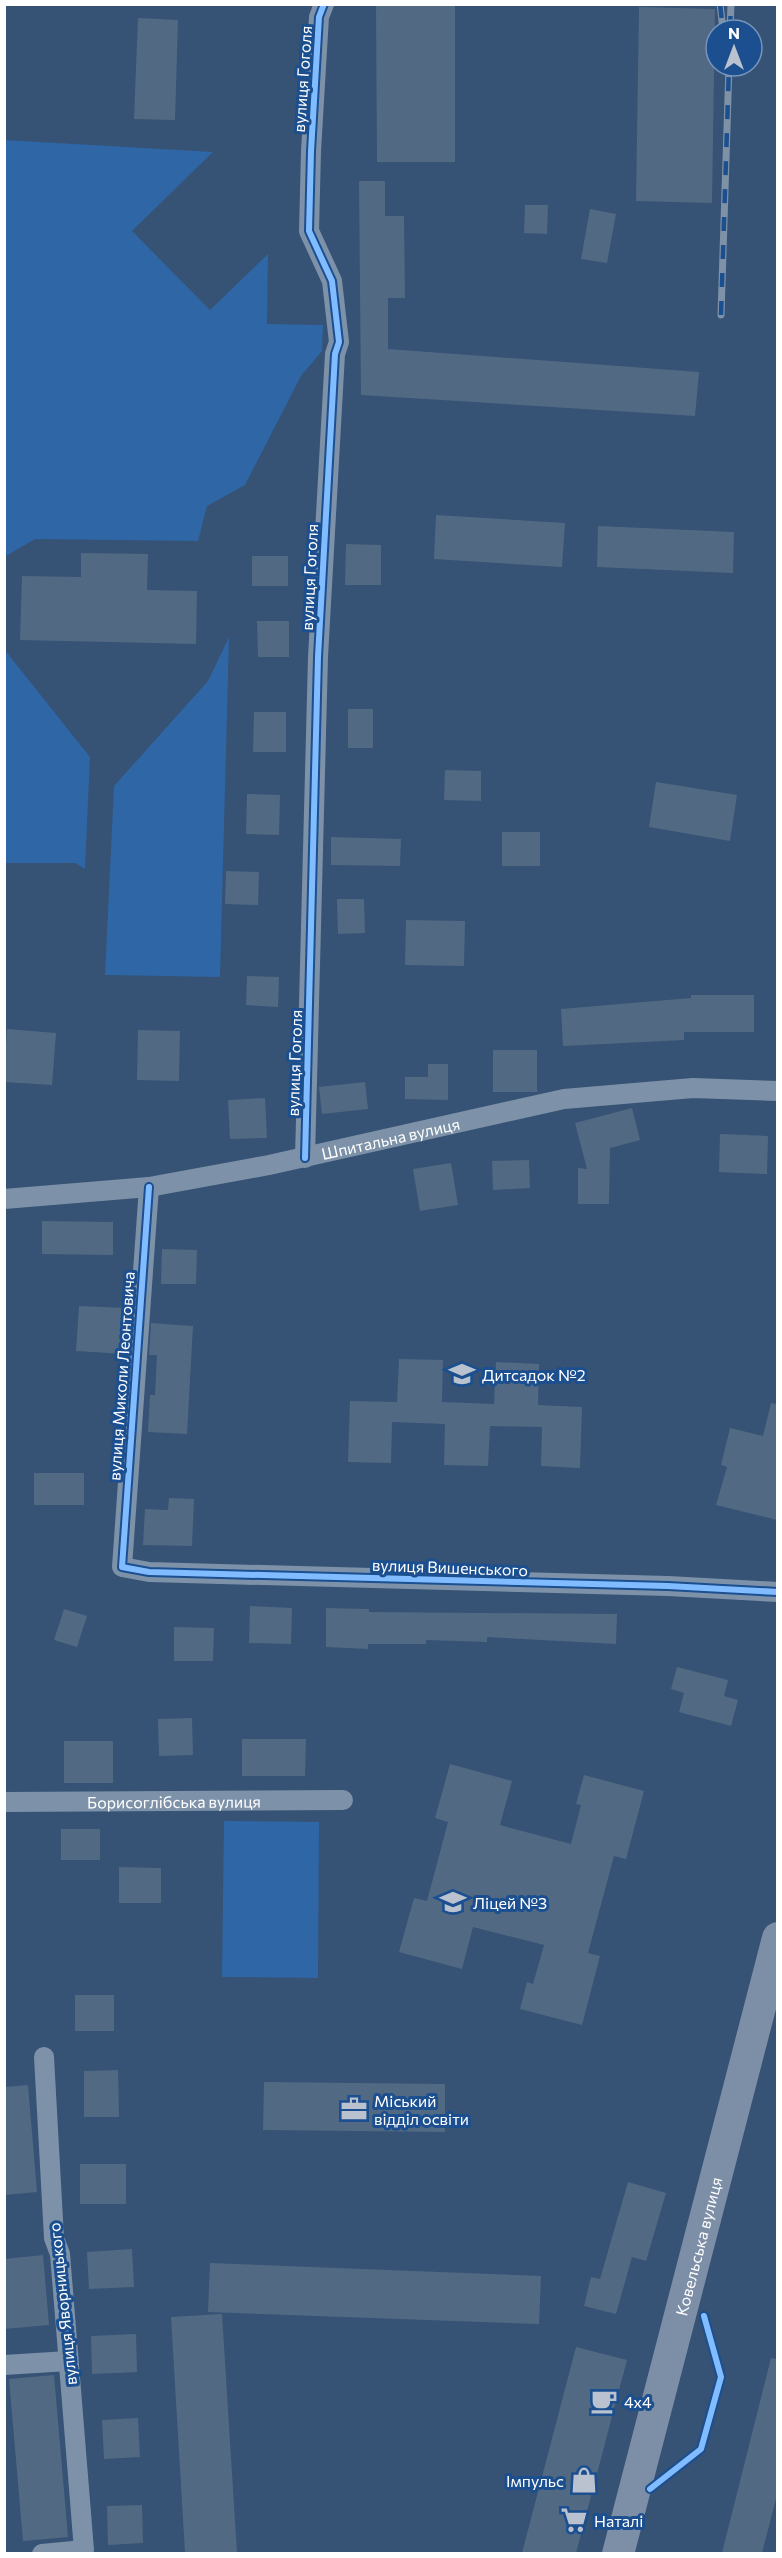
<svg xmlns="http://www.w3.org/2000/svg" width="782" height="2558" font-family="Commissioner,sans-serif">
<style>
.green{fill:#2f66a5}
.building{fill:#526984}
.lines{fill:none;stroke-linecap:round;stroke-linejoin:round}
.street{stroke:#7d92a8;stroke-width:20}
.primary{stroke:#7d8ea7;stroke-width:32}
.rail-casing{stroke:#7e92a7;stroke-width:7}
.rail{stroke:#1b4f8f;stroke-width:4.5;stroke-dasharray:14;stroke-linecap:butt}
.cycleway-casing{stroke:#1b4f8f;stroke-width:10}
.cycleway{stroke:#80bcff;stroke-width:6}
.labels{text-anchor:middle;dominant-baseline:central;stroke-width:6;stroke-linejoin:round;paint-order:stroke}
.street-label{font-size:16px;fill:#fff;stroke:#1b4f8f}
.poi-label{font-size:16px;fill:#fff;stroke:#1b4f8f;text-anchor:start}
</style>
<rect width="100%" height="100%" fill="#365274"/>
<g class="green">
<path d="M 5,140 L 213,152 L 132,231 L 210,310 L 268,254 L 267,324 L 323,325 L 322,351 L 301,376 L 245,485 L 207,506 L 198,541 L 35,539 L 6,556 L 5,633 Z"/>
<path d="M 229,637 L 220,977 L 105,975 L 114,786 L 208,681 Z"/>
<path d="M 4,649 L 90,757 L 85,869 L 75,863 L 5,863 Z"/>
<path d="M 224,1821 L 319,1822 L 318,1978 L 222,1977 Z"/>
</g>
<g class="building">
<path d="M 376,4 L 455,4 L 455,162 L 377,162 Z"/>
<path d="M 639,7 L 715,9 L 712,203 L 636,201 Z"/>
<path d="M 138,18 L 178,20 L 175,120 L 134,119 Z"/>
<path d="M 359,181 L 385,181 L 385,216 L 404,216 L 405,298 L 388,298 L 388,349 L 699,372 L 695,416 L 361,395 Z"/>
<path d="M 525,205 L 548,205 L 547,234 L 524,233 Z"/>
<path d="M 590,209 L 616,214 L 607,263 L 581,259 Z"/>
<path d="M 436,515 L 565,523 L 562,567 L 434,559 Z"/>
<path d="M 598,526 L 734,532 L 733,573 L 597,567 Z"/>
<path d="M 346,544 L 381,545 L 381,585 L 345,585 Z"/>
<path d="M 81,553 L 148,554 L 147,590 L 197,591 L 196,644 L 20,640 L 22,576 L 81,577 Z"/>
<rect x="252" y="556" width="36" height="30"/>
<path d="M 257,621 L 289,621 L 289,657 L 258,657 Z"/>
<rect x="348" y="709" width="25" height="39"/>
<path d="M 254,712 L 286,712 L 286,752 L 253,752 Z"/>
<path d="M 445,770 L 481,771 L 481,801 L 444,800 Z"/>
<path d="M 656,782 L 737,795 L 730,841 L 649,827 Z"/>
<path d="M 247,794 L 280,795 L 279,835 L 246,834 Z"/>
<rect x="502" y="832" width="38" height="34"/>
<path d="M 331,837 L 401,839 L 400,866 L 331,865 Z"/>
<path d="M 226,871 L 259,872 L 258,905 L 225,904 Z"/>
<path d="M 337,899 L 364,899 L 365,933 L 338,934 Z"/>
<path d="M 406,920 L 465,921 L 464,966 L 405,965 Z"/>
<path d="M 247,976 L 279,977 L 278,1007 L 246,1005 Z"/>
<path d="M 691,995 L 754,995 L 754,1032 L 684,1032 L 684,1040 L 563,1046 L 561,1009 L 691,998 Z"/>
<path d="M 7,1029 L 56,1033 L 52,1085 L 4,1082 Z"/>
<path d="M 138,1030 L 180,1031 L 179,1081 L 137,1080 Z"/>
<rect x="493" y="1050" width="44" height="42"/>
<path d="M 428,1064 L 448,1064 L 448,1100 L 405,1099 L 405,1077 L 428,1077 Z"/>
<path d="M 365,1082 L 368,1109 L 322,1114 L 319,1087 Z"/>
<path d="M 265,1098 L 267,1138 L 230,1139 L 228,1100 Z"/>
<path d="M 632,1108 L 640,1140 L 610,1148 L 609,1204 L 578,1204 L 578,1168 L 587,1169 L 575,1123 Z"/>
<path d="M 720,1134 L 768,1136 L 767,1174 L 719,1172 Z"/>
<path d="M 529,1160 L 530,1188 L 493,1190 L 492,1161 Z"/>
<path d="M 451,1163 L 458,1205 L 420,1211 L 413,1169 Z"/>
<path d="M 42,1221 L 113,1222 L 113,1255 L 42,1254 Z"/>
<path d="M 162,1249 L 197,1250 L 196,1284 L 161,1284 Z"/>
<path d="M 79,1306 L 126,1308 L 125,1354 L 76,1351 Z"/>
<path d="M 151,1323 L 193,1326 L 187,1434 L 148,1432 L 150,1395 L 155,1395 L 157,1355 L 149,1355 Z"/>
<path d="M 399,1359 L 443,1360 L 442,1402 L 494,1404 L 496,1362 L 539,1364 L 538,1405 L 582,1407 L 580,1468 L 541,1466 L 542,1427 L 490,1426 L 488,1466 L 444,1465 L 445,1424 L 392,1422 L 391,1463 L 348,1462 L 350,1401 L 397,1402 Z"/>
<path d="M 771,1403 L 777,1404 L 777,1520 L 716,1505 L 727,1467 L 721,1465 L 730,1428 L 763,1436 Z"/>
<rect x="34" y="1473" width="50" height="32"/>
<path d="M 169,1498 L 194,1499 L 192,1546 L 143,1545 L 145,1509 L 168,1510 Z"/>
<path d="M 250,1606 L 292,1608 L 291,1644 L 249,1643 Z"/>
<path d="M 326,1608 L 369,1609 L 369,1612 L 617,1614 L 616,1644 L 487,1637 L 487,1642 L 426,1640 L 426,1644 L 368,1644 L 368,1649 L 326,1647 Z"/>
<path d="M 64,1609 L 87,1616 L 77,1647 L 54,1640 Z"/>
<path d="M 174,1627 L 214,1628 L 213,1661 L 174,1661 Z"/>
<path d="M 677,1667 L 728,1680 L 724,1696 L 738,1700 L 731,1726 L 679,1712 L 684,1693 L 671,1689 Z"/>
<path d="M 192,1718 L 193,1755 L 159,1756 L 158,1719 Z"/>
<path d="M 242,1739 L 306,1739 L 305,1776 L 242,1776 Z"/>
<rect x="64" y="1741" width="49" height="42"/>
<path d="M 450,1764 L 512,1781 L 500,1825 L 571,1844 L 581,1805 L 576,1804 L 584,1775 L 644,1791 L 626,1859 L 614,1856 L 588,1953 L 600,1956 L 582,2025 L 520,2009 L 527,1982 L 533,1984 L 544,1945 L 473,1927 L 462,1969 L 399,1952 L 414,1898 L 427,1901 L 448,1822 L 435,1818 Z"/>
<rect x="61" y="1829" width="39" height="31"/>
<path d="M 119,1867 L 161,1868 L 161,1903 L 119,1903 Z"/>
<rect x="75" y="1995" width="39" height="36"/>
<path d="M 118,2070 L 119,2117 L 84,2117 L 84,2071 Z"/>
<path d="M 264,2082 L 445,2084 L 445,2132 L 263,2130 Z"/>
<path d="M 28,2085 L 37,2192 L 4,2195 L 4,2087 Z"/>
<rect x="80" y="2164" width="46" height="40"/>
<path d="M 628,2182 L 666,2193 L 646,2261 L 632,2257 L 616,2314 L 584,2306 L 591,2277 L 600,2279 Z"/>
<path d="M 132,2249 L 134,2287 L 89,2289 L 87,2252 Z"/>
<path d="M 43,2255 L 49,2325 L 4,2329 L 4,2259 Z"/>
<path d="M 210,2263 L 541,2276 L 539,2324 L 208,2312 Z"/>
<path d="M 222,2314 L 237,2553 L 185,2553 L 171,2317 Z"/>
<path d="M 136,2334 L 137,2372 L 92,2374 L 91,2336 Z"/>
<path d="M 576,2347 L 627,2360 L 576,2553 L 522,2553 Z"/>
<path d="M 771,2358 L 777,2359 L 777,2495 L 762,2553 L 722,2553 Z"/>
<path d="M 54,2375 L 68,2537 L 23,2541 L 9,2379 Z"/>
<path d="M 138,2418 L 140,2457 L 104,2459 L 102,2420 Z"/>
<path d="M 142,2505 L 143,2543 L 108,2545 L 107,2506 Z"/>
</g>
<g class="lines">
<g class="street">
<path d="M 305,1158 L 318,657 L 335,354 L 339,342 L 332,281 L 309,231 L 311,151 L 319,17 L 324,4"/>
<path d="M 149,1187 L 122,1567 L 149,1572 L 668,1586 L 778,1592"/>
<path id="s1" d="M 4,1199 L 149,1187 L 269,1165 L 564,1099 L 693,1088 L 778,1091"/>
<path id="s2" d="M 4,1802 L 343,1800"/>
<path d="M 4,2365 L 68,2361"/>
<path d="M 42,2554 L 84,2550 L 60,2254 L 54,2238 L 44,2057"/>
</g>
<path class="primary" id="s3" d="M 618,2554 L 778,1938"/>
<g class="rail-casing">
<g id="rail">
<path d="M 720,4 L 723,30"/>
<path d="M 730,30 L 731,4"/>
<path d="M 721,315 L 729,66"/>
</g>
</g>
<use href="#rail" class="rail"/>
<g class="cycleway-casing">
<g id="cycleway">
<path d="M 305,1158 L 318,657 L 335,354 L 339,342 L 332,281 L 309,231 L 311,151 L 319,17 L 324,4"/>
<path d="M 149,1187 L 122,1567 L 149,1572 L 668,1586 L 778,1592"/>
<path d="M 650,2489 L 701,2449 L 721,2377 L 704,2316"/>
</g>
</g>
<use href="#cycleway" class="cycleway"/>
</g>
<defs>
<g id="school-bare" transform="scale(2.07)"><path d="M0-5L7-2L0 1L-7-2ZM-4 1L0 2.5L4 1V4Q0 6-4 4Z" fill="#b9c2ce" stroke="#1b4f8f" stroke-width="2.5" paint-order="stroke"/></g>
<g id="office-bare" transform="scale(2.07)"><path d="M-6-3h4V-5.5h4V-3h4V5H-6ZM-1-4.5V-3h2v-1.5ZM-6 0V1H6V0Z" fill="#b9c2ce" stroke="#1b4f8f" stroke-width="2.5" paint-order="stroke"/></g>
<g id="cafe-bare" transform="scale(2.07)"><path d="M-5.5-4.5H6V0H3Q3 3.5 0 3.5H-2.5Q-5.5 3.5-5.5 0ZM3-3.2v2h1.7v-2ZM-6 4.5H4V6H-6Z" fill="#b9c2ce" stroke="#1b4f8f" stroke-width="2.5" paint-order="stroke"/></g>
<g id="shop-bare" transform="scale(2.07)"><path d="M-5-2.5h2.3a2.7 3.5 0 0 1 5.4 0H5L5.5 6h-11ZM-1.5-2.5h3a1.5 2.3 0 0 0-3 0Z" fill="#b9c2ce" stroke="#1b4f8f" stroke-width="2.5" paint-order="stroke"/></g>
<g id="supermarket-bare" transform="scale(2.07)"><path d="M-6-5.5h2.5l.6 2H6L4.5 2H-2.5L-4.4-4H-6ZM-1.5 3.2a1.3 1.3 0 1 0 .1 0ZM3 3.2a1.3 1.3 0 1 0 .1 0Z" fill="#b9c2ce" stroke="#1b4f8f" stroke-width="2.5" paint-order="stroke"/></g>
</defs>
<g fill-rule="evenodd">
<use href="#school-bare" x="462" y="1374"/>
<use href="#school-bare" x="453" y="1902"/>
<use href="#office-bare" x="354" y="2109"/>
<use href="#cafe-bare" x="604" y="2401"/>
<use href="#shop-bare" x="584" y="2480"/>
<use href="#supermarket-bare" x="574" y="2520"/>
</g>
<g class="labels">
<g class="street-label">
<text transform="translate(302 79) rotate(-86)">вулиця Гоголя</text>
<text transform="translate(309 577) rotate(-87)">вулиця Гоголя</text>
<text transform="translate(294 1063) rotate(-88)">вулиця Гоголя</text>
<text stroke="none"><textPath href="#s1" startOffset="392">Шпитальна вулиця</textPath></text>
<text transform="translate(121 1376) rotate(-86)">вулиця Миколи Леонтовича</text>
<text transform="translate(450 1567) rotate(2)">вулиця Вишенського</text>
<text stroke="none"><textPath href="#s2" startOffset="170">Борисоглібська вулиця</textPath></text>
<text stroke="none"><textPath href="#s3" startOffset="318">Ковельська вулиця</textPath></text>
<text transform="translate(62 2304) rotate(-96)">вулиця Яворницького</text>
</g>
<g class="poi-label">
<text x="482" y="1374">Дитсадок №2</text>
<text x="473" y="1902">Ліцей №3</text>
<text x="374" y="2100">Міський<tspan x="374" dy="18">відділ освіти</tspan></text>
<text x="624" y="2401">4x4</text>
<text x="564" y="2480" text-anchor="end">Імпульс</text>
<text x="594" y="2520">Наталі</text>
</g>
</g>
<rect width="782" height="2558" fill="none" stroke="#ffffff" stroke-width="12"/>
<g transform="translate(734 48)"><circle r="28" fill="#1b4f8f" stroke="#7695bc" stroke-width="1.5"/>
<path d="M0-4.5L10 22L0 15L-10 22Z" fill="#b9c2ce"/>
<text y="-9" font-size="16" font-weight="bold" text-anchor="middle" fill="#ffffff">N</text>
</g>
</svg>
